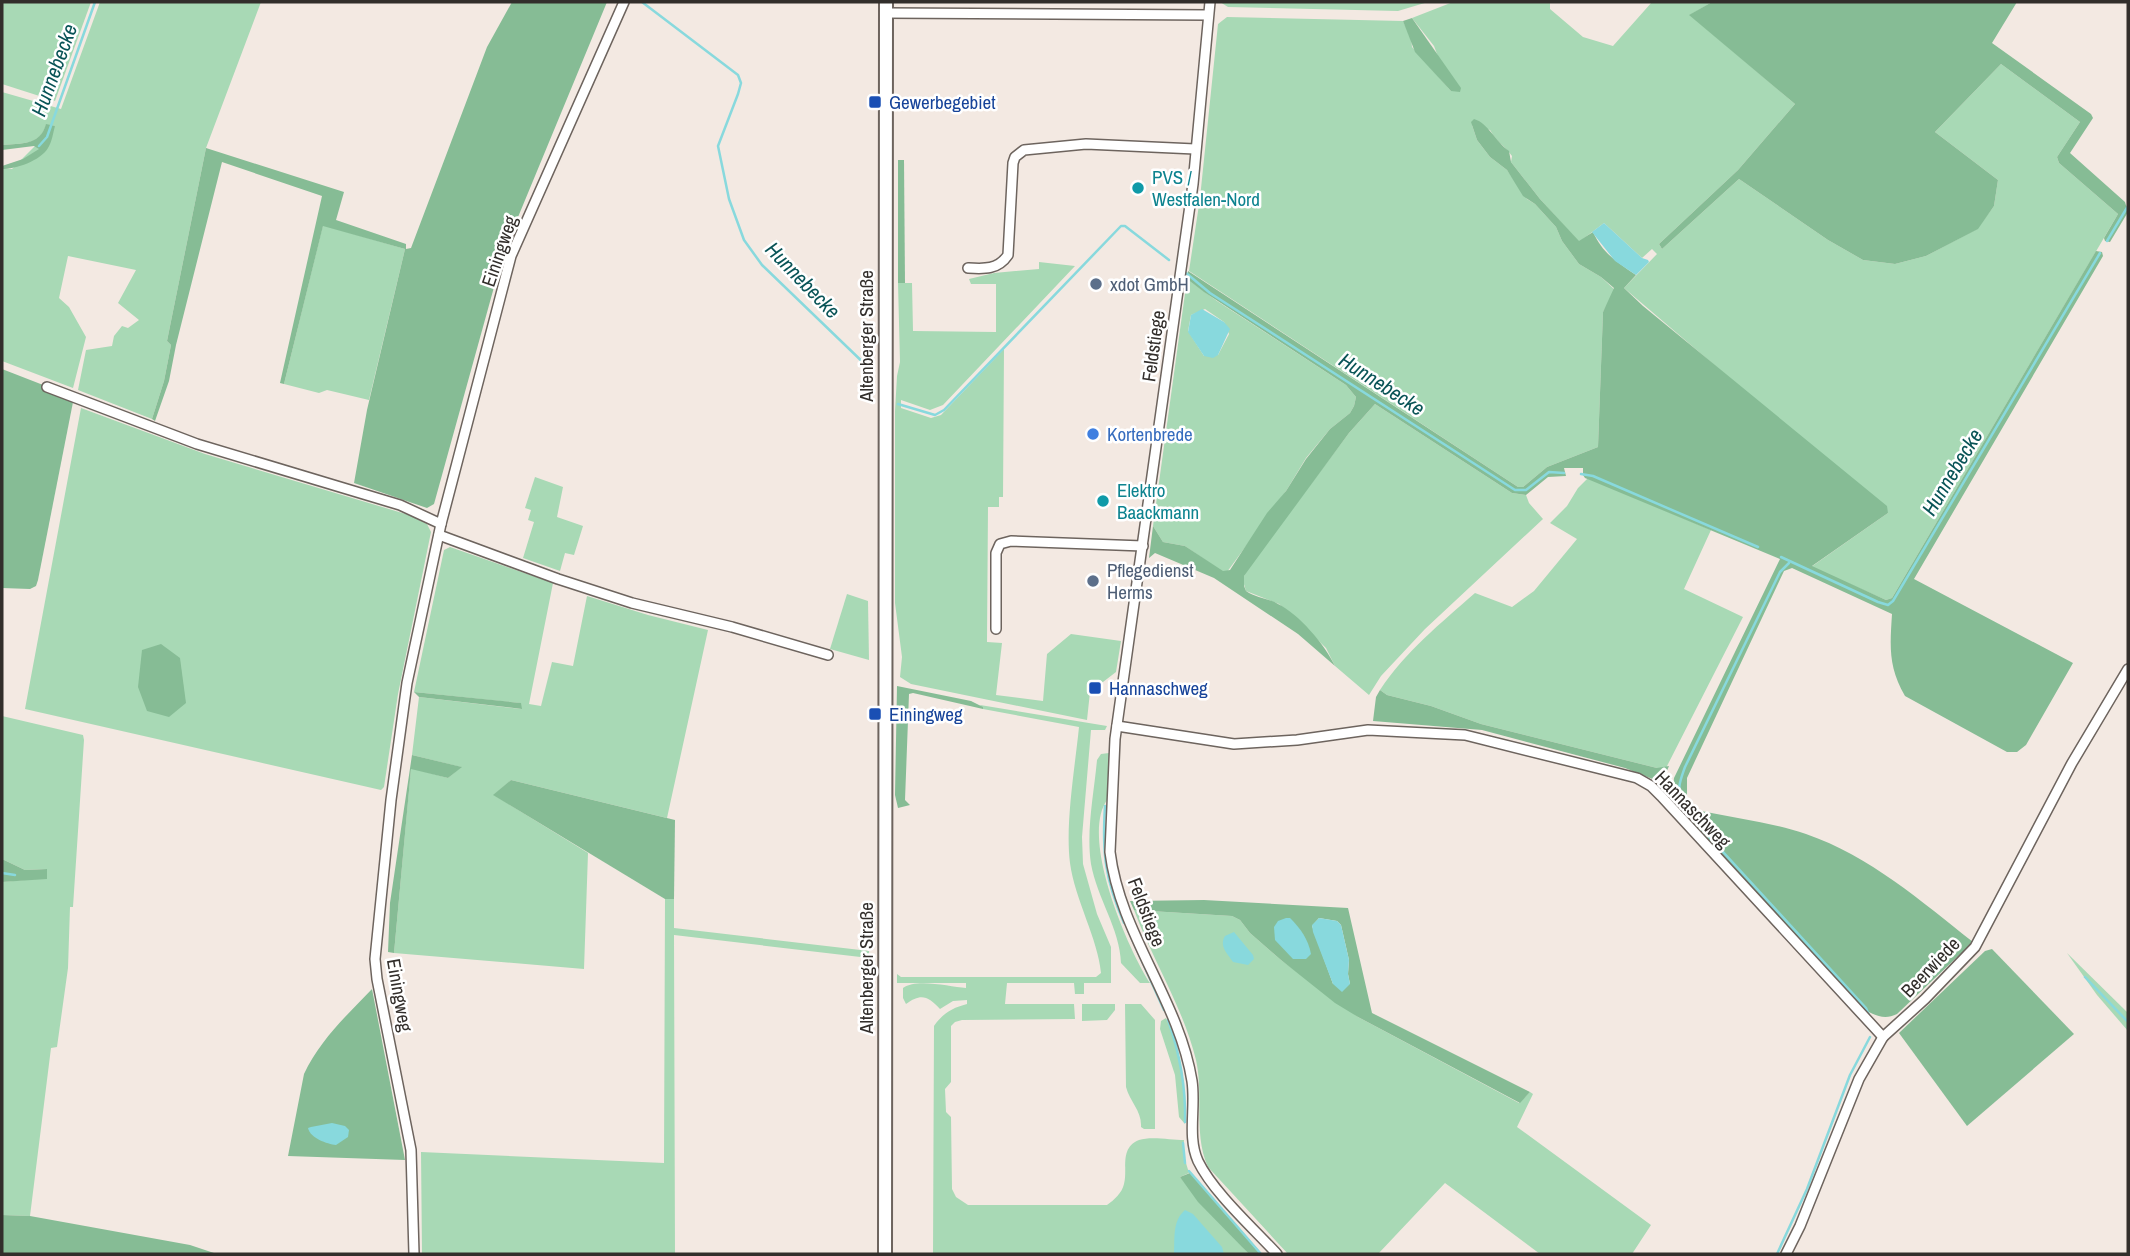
<svg xmlns="http://www.w3.org/2000/svg" width="2130" height="1256" font-family="'Archivo Narrow',sans-serif">
<style>
.green{fill:#a8d9b5;fill-rule:evenodd}
.forest{fill:#86bc95;fill-rule:evenodd}
.water{fill:#88d9dd}
.lines{fill:none;stroke-linecap:round;stroke-linejoin:round}
.stream{stroke:#88d9dd;stroke-width:2.5}
.street-casing{stroke:#6d645e;stroke-width:12}
.secondary-casing{stroke:#6d645e;stroke-width:16}
.street{stroke:#fff;stroke-width:9}
.secondary{stroke:#fff;stroke-width:12}
.transit-dot{fill:#1a4fb4;stroke:#fff;stroke-width:2.5}
.culture-dot{fill:#0f9aa8;stroke:#fff;stroke-width:2.5}
.service-dot{fill:#5c6f8a;stroke:#fff;stroke-width:2.5}
.shop-dot{fill:#3f7fe0;stroke:#fff;stroke-width:2.5}
.labels{text-anchor:middle;dominant-baseline:central;stroke-width:5;stroke-linejoin:round;paint-order:stroke}
.transit-label{font-size:19px;fill:#164399;stroke:#fff;text-anchor:start}
.culture-label{font-size:19px;fill:#0d838f;stroke:#fff;text-anchor:start}
.street-label{font-size:19px;fill:#322e2b;stroke:#fff}
.service-label{font-size:19px;fill:#4e5e75;stroke:#fff;text-anchor:start}
.shop-label{font-size:19px;fill:#366cbe;stroke:#fff;text-anchor:start}
.water-label{font-size:21px;font-style:italic;fill:#095457;stroke:#fff}
</style>
<rect width="100%" height="100%" fill="#f3e9e2"/>
<g class="green">
<path d="M 2,2 L 91,2 L 55,101 L 2,84 Z"/>
<path d="M 100,2 L 261,2 L 206,148 L 167,341 L 171,345 L 164,381 L 152,419 L 78,390 L 86,350 L 112,346 L 114,336 L 122,326 L 128,328 L 139,320 L 118,303 L 136,270 L 68,256 L 59,298 L 69,307 L 86,337 L 73,388 L 2,361 L 2,169 L 12,169 L 55,126 L 46,125 C 40,146 21,143 2,145 L 2,92 L 61,109 Z"/>
<path d="M 1220,2 L 1428,2 L 1398,11 L 1228,7 Z"/>
<path d="M 1453,2 L 1550,2 L 1550,9 L 1583,37 L 1613,46 L 1652,2 L 1712,2 L 1690,15 L 1795,104 L 1738,170 L 1659,244 L 1662,249 L 1739,179 L 1828,240 L 1863,260 L 1895,264 L 1926,256 L 1977,229 L 1994,206 L 1998,180 L 1935,132 L 2001,64 L 2080,122 L 2057,157 L 2059,163 L 2118,214 L 1892,598 L 1886,600 L 1811,567 L 1888,513 L 1624,288 L 1657,254 L 1652,249 L 1642,258 L 1604,223 L 1579,242 L 1540,199 L 1511,162 L 1512,156 C 1505,146 1496,141 1490,130 L 1472,125 L 1477,140 L 1490,157 L 1507,170 L 1527,199 L 1535,204 L 1556,227 L 1562,241 L 1579,264 L 1601,277 L 1615,290 L 1603,312 L 1598,447 L 1547,467 L 1523,487 L 1518,487 L 1189,271 L 1200,198 L 1218,24 L 1227,17 L 1403,21 L 1411,37 L 1412,47 L 1451,91 L 1434,46 L 1412,18 Z"/>
<path d="M 323,225 L 405,249 L 369,400 L 327,390 L 319,393 L 284,384 Z"/>
<path d="M 1039,262 L 1075,266 L 943,405 L 930,410 L 901,400 L 901,408 L 931,418 L 941,415 L 1004,349 L 1003,497 L 999,497 L 999,507 L 988,507 L 987,642 L 1002,643 L 996,695 L 1043,701 L 1047,654 L 1071,634 L 1121,641 L 1116,672 L 1090,692 L 1087,720 L 911,684 L 900,677 L 902,657 L 895,603 L 895,411 L 897,376 L 900,362 L 898,283 L 912,283 L 913,331 L 996,332 L 996,284 L 971,284 L 969,279 L 994,273 L 1039,269 Z"/>
<path d="M 1187,279 L 1217,301 L 1346,385 L 1356,397 L 1354,406 L 1350,413 L 1330,429 L 1306,458 L 1286,491 L 1227,572 L 1223,572 L 1185,546 L 1163,542 L 1153,526 ZM 1205,309 L 1224,322 L 1229,334 L 1218,355 L 1204,356 L 1188,331 L 1191,315 Z"/>
<path d="M 1375,404 L 1512,493 L 1526,495 L 1529,503 L 1543,519 L 1425,629 L 1381,676 L 1369,695 L 1335,666 L 1326,648 L 1289,612 L 1279,604 L 1246,591 L 1243,581 L 1245,572 L 1349,433 Z"/>
<path d="M 81,408 L 205,454 L 409,515 L 427,524 L 431,532 L 398,694 L 384,787 L 381,790 L 25,709 Z"/>
<path d="M 535,477 L 563,487 L 557,517 L 583,526 L 574,555 L 565,553 L 560,571 L 523,558 L 534,522 L 528,520 L 531,510 L 525,508 Z"/>
<path d="M 1588,478 L 1711,530 L 1684,589 L 1743,617 L 1666,768 L 1657,768 L 1481,724 L 1431,706 L 1387,695 L 1380,690 C 1405,652 1441,623 1475,593 L 1512,607 L 1534,591 L 1577,539 L 1550,523 L 1567,506 L 1578,488 Z"/>
<path d="M 450,547 L 553,583 L 529,704 L 541,706 L 552,662 L 573,666 L 587,596 L 648,615 L 708,630 L 667,818 L 511,780 L 494,795 L 588,853 L 584,969 L 394,953 L 411,768 L 448,778 L 461,767 L 412,755 L 419,697 L 521,709 L 520,703 L 414,692 L 444,550 Z"/>
<path d="M 847,594 L 868,601 L 869,660 L 830,649 Z"/>
<path d="M 980,705 L 1107,726 L 1105,730 L 1091,730 L 1082,837 L 1083,864 L 1097,914 L 1111,947 L 1111,983 L 1084,983 L 1084,994 L 1075,994 L 1074,983 L 1007,983 L 1005,1004 L 1074,1004 L 1075,1019 L 962,1020 L 955,1022 L 951,1026 L 951,1082 L 945,1089 L 946,1112 L 951,1117 L 952,1189 L 956,1197 L 968,1205 L 1107,1205 C 1114,1200 1122,1193 1124,1184 C 1128,1169 1119,1148 1139,1140 C 1151,1136 1171,1140 1184,1140 L 1183,1153 L 1189,1173 L 1180,1177 L 1249,1254 L 933,1254 L 934,1026 C 943,1013 952,1008 967,1004 L 967,1000 L 953,1001 L 940,1009 C 928,996 921,993 906,1004 L 903,998 L 903,988 C 917,978 950,987 966,988 L 966,983 L 897,983 L 897,974 L 901,977 L 1096,977 L 1101,973 C 1098,939 1075,900 1070,863 C 1065,824 1075,767 1079,727 L 983,709 Z"/>
<path d="M 2,716 L 83,735 L 84,740 L 73,907 L 70,907 L 68,968 L 57,1047 L 51,1048 L 30,1216 L 2,1215 L 2,882 L 47,878 L 46,869 L 25,870 L 2,859 Z"/>
<path d="M 1109,753 L 1112,757 L 1107,800 C 1080,838 1127,947 1150,983 L 1140,983 L 1121,963 C 1120,929 1097,898 1091,864 C 1086,831 1094,793 1097,760 L 1101,754 Z"/>
<path d="M 665,899 L 674,899 L 674,928 L 869,951 L 869,958 L 674,935 L 675,1254 L 422,1254 L 421,1152 L 664,1163 Z"/>
<path d="M 1134,910 L 1232,916 L 1240,920 L 1250,933 L 1281,960 L 1358,1017 L 1519,1103 L 1530,1092 L 1533,1094 L 1517,1127 L 1651,1225 L 1632,1254 L 1540,1254 L 1445,1183 L 1378,1254 L 1288,1254 L 1208,1167 C 1193,1134 1204,1096 1196,1060 C 1183,1007 1153,961 1134,910 Z"/>
<path d="M 2067,953 L 2128,1013 L 2128,1031 L 2097,995 Z"/>
<path d="M 1082,1004 L 1115,1004 L 1115,1010 L 1107,1020 L 1082,1021 Z"/>
<path d="M 1125,1004 L 1141,1004 L 1155,1020 L 1155,1129 L 1144,1129 L 1141,1127 C 1142,1111 1130,1102 1126,1087 Z"/>
<path d="M 1166,1018 C 1181,1051 1187,1088 1185,1124 L 1179,1117 L 1175,1075 L 1160,1029 L 1161,1021 Z"/>
</g>
<g class="forest">
<path d="M 512,2 L 607,2 L 504,251 L 434,504 L 427,508 L 354,483 L 367,410 L 405,249 L 323,226 L 284,384 L 280,383 L 322,196 L 222,162 L 176,345 L 169,381 L 155,421 L 152,419 L 164,381 L 171,345 L 167,341 L 206,148 L 344,192 L 336,220 L 406,244 L 406,249 L 411,248 L 487,47 Z"/>
<path d="M 1712,2 L 2017,2 L 1992,43 L 2091,114 L 2093,118 L 2070,153 L 2125,202 L 2128,212 L 2110,242 L 2105,241 L 2104,238 L 2118,214 L 2059,163 L 2057,157 L 2080,122 L 2001,64 L 1935,132 L 1998,180 L 1994,206 L 1978,229 L 1926,256 L 1895,264 L 1863,260 L 1828,240 L 1739,179 L 1662,249 L 1659,244 L 1738,170 L 1795,104 L 1689,15 Z"/>
<path d="M 1412,18 L 1461,88 L 1460,92 L 1451,91 L 1415,52 L 1403,21 Z"/>
<path d="M 1474,119 C 1488,123 1495,141 1509,151 L 1511,162 L 1540,199 L 1579,241 L 1593,232 C 1603,254 1617,262 1636,275 L 1624,288 L 1643,306 L 1887,506 L 1888,513 L 1812,566 L 1886,600 L 1892,598 L 2096,251 L 2102,252 L 2103,256 L 1914,579 L 2073,663 L 2026,745 L 2017,752 L 2007,752 L 1905,696 C 1888,667 1890,646 1892,614 L 1792,568 L 1784,571 L 1687,778 L 1687,800 L 1685,803 L 1678,803 C 1672,797 1673,786 1674,778 L 1780,559 L 1585,478 L 1583,475 L 1583,468 L 1564,468 L 1566,476 L 1548,477 L 1526,495 L 1512,493 L 1375,404 L 1349,433 L 1244,576 L 1244,586 L 1246,591 C 1256,598 1268,598 1278,604 C 1299,614 1325,645 1335,666 L 1298,634 L 1214,578 L 1155,553 L 1149,558 L 1153,526 L 1163,542 L 1185,546 L 1223,571 L 1230,570 L 1267,513 L 1286,491 L 1306,459 L 1330,429 L 1350,413 L 1354,406 L 1356,397 L 1346,385 L 1204,292 L 1187,279 L 1188,271 L 1518,487 L 1523,487 L 1547,467 L 1598,447 L 1603,312 L 1614,288 L 1601,277 L 1579,264 L 1562,241 L 1556,227 L 1535,204 L 1523,196 L 1507,170 L 1490,157 L 1477,140 L 1471,122 Z"/>
<path d="M 46,124 L 55,126 C 53,133 52,142 48,148 C 40,161 16,169 2,169 L 2,166 L 23,159 L 39,149 L 34,146 L 2,150 L 2,145 C 21,143 40,146 46,124 Z"/>
<path d="M 898,160 L 904,160 L 905,283 L 898,283 Z"/>
<path d="M 2,369 L 74,397 L 38,580 L 36,586 L 30,589 L 2,588 Z"/>
<path d="M 161,644 L 180,658 L 186,703 L 169,717 L 147,711 L 138,687 L 142,650 Z"/>
<path d="M 897,686 L 971,701 L 983,707 L 983,709 L 913,693 L 909,694 L 905,800 L 910,805 L 898,808 L 895,795 Z"/>
<path d="M 1380,690 L 1387,695 L 1431,706 L 1481,724 L 1657,768 L 1669,766 L 1663,780 L 1655,780 L 1625,768 L 1482,730 L 1373,721 L 1376,697 Z"/>
<path d="M 414,692 L 521,703 L 522,709 L 419,697 Z"/>
<path d="M 412,755 L 462,767 L 448,778 L 411,769 L 394,953 L 388,952 L 390,903 Z"/>
<path d="M 511,780 L 675,820 L 674,899 L 665,899 L 493,795 Z"/>
<path d="M 1701,811 C 1736,818 1773,823 1806,834 C 1870,856 1922,902 1973,942 L 1897,1014 C 1883,1021 1872,1014 1860,1007 L 1690,821 L 1695,812 Z"/>
<path d="M 2,859 L 25,870 L 47,869 L 47,879 L 2,882 Z"/>
<path d="M 1204,900 L 1348,908 L 1372,1013 L 1530,1092 L 1520,1103 L 1358,1017 L 1335,1003 L 1281,960 L 1250,933 L 1240,920 L 1232,916 L 1134,910 L 1130,901 ZM 1319,918 L 1337,921 L 1341,925 L 1349,960 L 1348,974 L 1350,984 L 1333,984 L 1312,926 Z"/>
<path d="M 1992,949 L 2074,1034 L 1967,1126 L 1899,1033 L 1985,951 Z"/>
<path d="M 372,989 L 405,1160 L 288,1156 L 304,1074 C 320,1040 347,1015 372,989 Z"/>
<path d="M 1190,1173 L 1262,1254 L 1249,1254 L 1198,1202 L 1180,1177 Z"/>
<path d="M 2,1215 L 30,1216 L 190,1245 L 217,1254 L 2,1254 Z"/>
</g>
<g class="water">
<path d="M 1604,223 L 1642,258 L 1648,260 L 1649,262 L 1636,275 L 1615,261 L 1592,232 Z"/>
<path d="M 1202,309 L 1224,322 L 1230,329 L 1218,355 L 1213,358 L 1204,356 L 1188,332 L 1191,315 Z"/>
<path d="M 1286,918 L 1290,918 C 1301,929 1308,939 1311,954 L 1306,959 L 1293,959 L 1275,940 L 1274,927 L 1278,921 Z"/>
<path d="M 1319,918 L 1337,921 L 1341,925 L 1349,960 L 1348,974 L 1350,984 L 1342,992 L 1333,984 L 1313,932 L 1312,925 Z"/>
<path d="M 1234,932 L 1253,955 L 1254,959 L 1248,965 L 1233,962 C 1227,953 1219,946 1225,936 Z"/>
<path d="M 332,1123 L 345,1126 L 349,1130 L 348,1137 L 336,1145 C 327,1144 310,1138 308,1128 L 311,1127 Z"/>
<path d="M 1185,1210 L 1193,1214 L 1222,1247 L 1224,1254 L 1174,1254 C 1175,1239 1172,1221 1185,1210 Z"/>
</g>
<g class="lines">
<g class="stream">
<path d="M 642,2 L 738,75 L 741,83 L 738,94 L 718,146 L 729,199 L 744,240 L 762,265 L 871,370"/>
<path d="M 39,146 L 47,137 L 95,2"/>
<path d="M 2107,241 L 2128,206"/>
<path d="M 1186,273 L 1210,293 L 1515,490 L 1526,490 L 1549,472 L 1564,473"/>
<path d="M 898,404 L 935,415 L 944,410 L 1121,226 L 1125,226 L 1169,260"/>
<path d="M 1581,474 L 1593,476 L 1758,547"/>
<path d="M 1781,557 L 1878,602 L 1888,605 L 1893,601 L 2100,253"/>
<path d="M 1683,804 C 1676,790 1680,781 1685,767 L 1780,572 L 1789,563"/>
<path d="M 1105,806 C 1102,853 1105,879 1124,923"/>
<path d="M 1691,817 L 1866,1008 L 1871,1020"/>
<path d="M 2,873 L 15,875"/>
<path d="M 1128,930 L 1164,1010"/>
<path d="M 2085,977 L 2128,1022"/>
<path d="M 1168,1020 C 1180,1054 1186,1086 1185,1122"/>
<path d="M 1183,1143 L 1185,1163"/>
<path d="M 1189,1171 L 1261,1254"/>
<path d="M 1777,1254 L 1807,1189 L 1850,1075 L 1870,1037"/>
</g>
<g class="street-casing">
<g id="street">
<path d="M 1210,2 L 1193,184 L 1115,739 L 1110,852 C 1120,934 1179,1000 1192,1081 C 1196,1107 1187,1137 1198,1161 C 1213,1192 1253,1228 1277,1254"/>
<path d="M 886,13 L 1208,15"/>
<path d="M 968,268 C 984,269 998,270 1008,255 L 1013,163 L 1015,157 L 1024,150 L 1086,144 L 1195,149"/>
<path d="M 47,387 L 197,444 L 400,505 L 441,524"/>
<path d="M 439,535 L 558,579 L 632,603 L 732,627 L 828,655"/>
<path d="M 996,629 L 996,553 L 1000,544 L 1011,541 L 1143,546"/>
<path d="M 1117,726 L 1234,744 L 1297,740 L 1368,730 L 1465,735 L 1637,778 L 1651,786 L 1661,796 L 1883,1037"/>
<path d="M 414,1254 L 411,1150 L 377,979 L 375,959 L 391,800 L 407,683 L 441,524 L 458,459 L 511,256 L 624,2"/>
<path d="M 1786,1254 L 1800,1226 L 1859,1079 L 1883,1037 L 1925,999 L 1975,947 L 2072,763 L 2128,669"/>
</g>
</g>
<g class="secondary-casing">
<path id="secondary" d="M 885,1254 L 886,2"/>
</g>
<use href="#street" class="street"/>
<use href="#secondary" class="secondary"/>
</g>
<g class="transit-dot">
<rect x="868" y="95" width="14" height="14" rx="3.5"/>
<rect x="1088" y="681" width="14" height="14" rx="3.5"/>
<rect x="868" y="707" width="14" height="14" rx="3.5"/>
</g>
<g class="culture-dot">
<circle cx="1138" cy="188" r="7"/>
<circle cx="1103" cy="501" r="7"/>
</g>
<g class="service-dot">
<circle cx="1096" cy="284" r="7"/>
<circle cx="1093" cy="581" r="7"/>
</g>
<circle class="shop-dot" cx="1093" cy="434" r="7"/>
<g class="labels">
<g class="transit-label">
<text x="889" y="102">Gewerbegebiet</text>
<text x="1109" y="688">Hannaschweg</text>
<text x="889" y="714">Einingweg</text>
</g>
<g class="culture-label">
<text x="1152" y="177">PVS /<tspan x="1152" dy="22">Westfalen-Nord</tspan></text>
<text x="1117" y="490">Elektro<tspan x="1117" dy="22">Baackmann</tspan></text>
</g>
<g class="street-label">
<text transform="translate(499 251) rotate(-71)">Einingweg</text>
<text transform="translate(866 336) rotate(-90)">Altenberger Straße</text>
<text transform="translate(1153 346) rotate(-82)">Feldstiege</text>
<text transform="translate(1693 809) rotate(46)">Hannaschweg</text>
<text transform="translate(1147 912) rotate(69)">Feldstiege</text>
<text transform="translate(1930 967) rotate(-46)">Beerwiede</text>
<text transform="translate(866 968) rotate(-90)">Altenberger Straße</text>
<text transform="translate(400 995) rotate(80)">Einingweg</text>
</g>
<g class="service-label">
<text x="1110" y="284">xdot GmbH</text>
<text x="1107" y="570">Pflegedienst<tspan x="1107" dy="22">Herms</tspan></text>
</g>
<g class="shop-label">
<text x="1107" y="434">Kortenbrede</text>
</g>
<g class="water-label">
<text transform="translate(54 70) rotate(-70)">Hunnebecke</text>
<text transform="translate(803 280) rotate(46)">Hunnebecke</text>
<text transform="translate(1382 384) rotate(33)">Hunnebecke</text>
<text transform="translate(1952 472) rotate(-59)">Hunnebecke</text>
</g>
</g>
<rect width="2130" height="1256" fill="none" stroke="#322e2b" stroke-width="7"/>
</svg>
